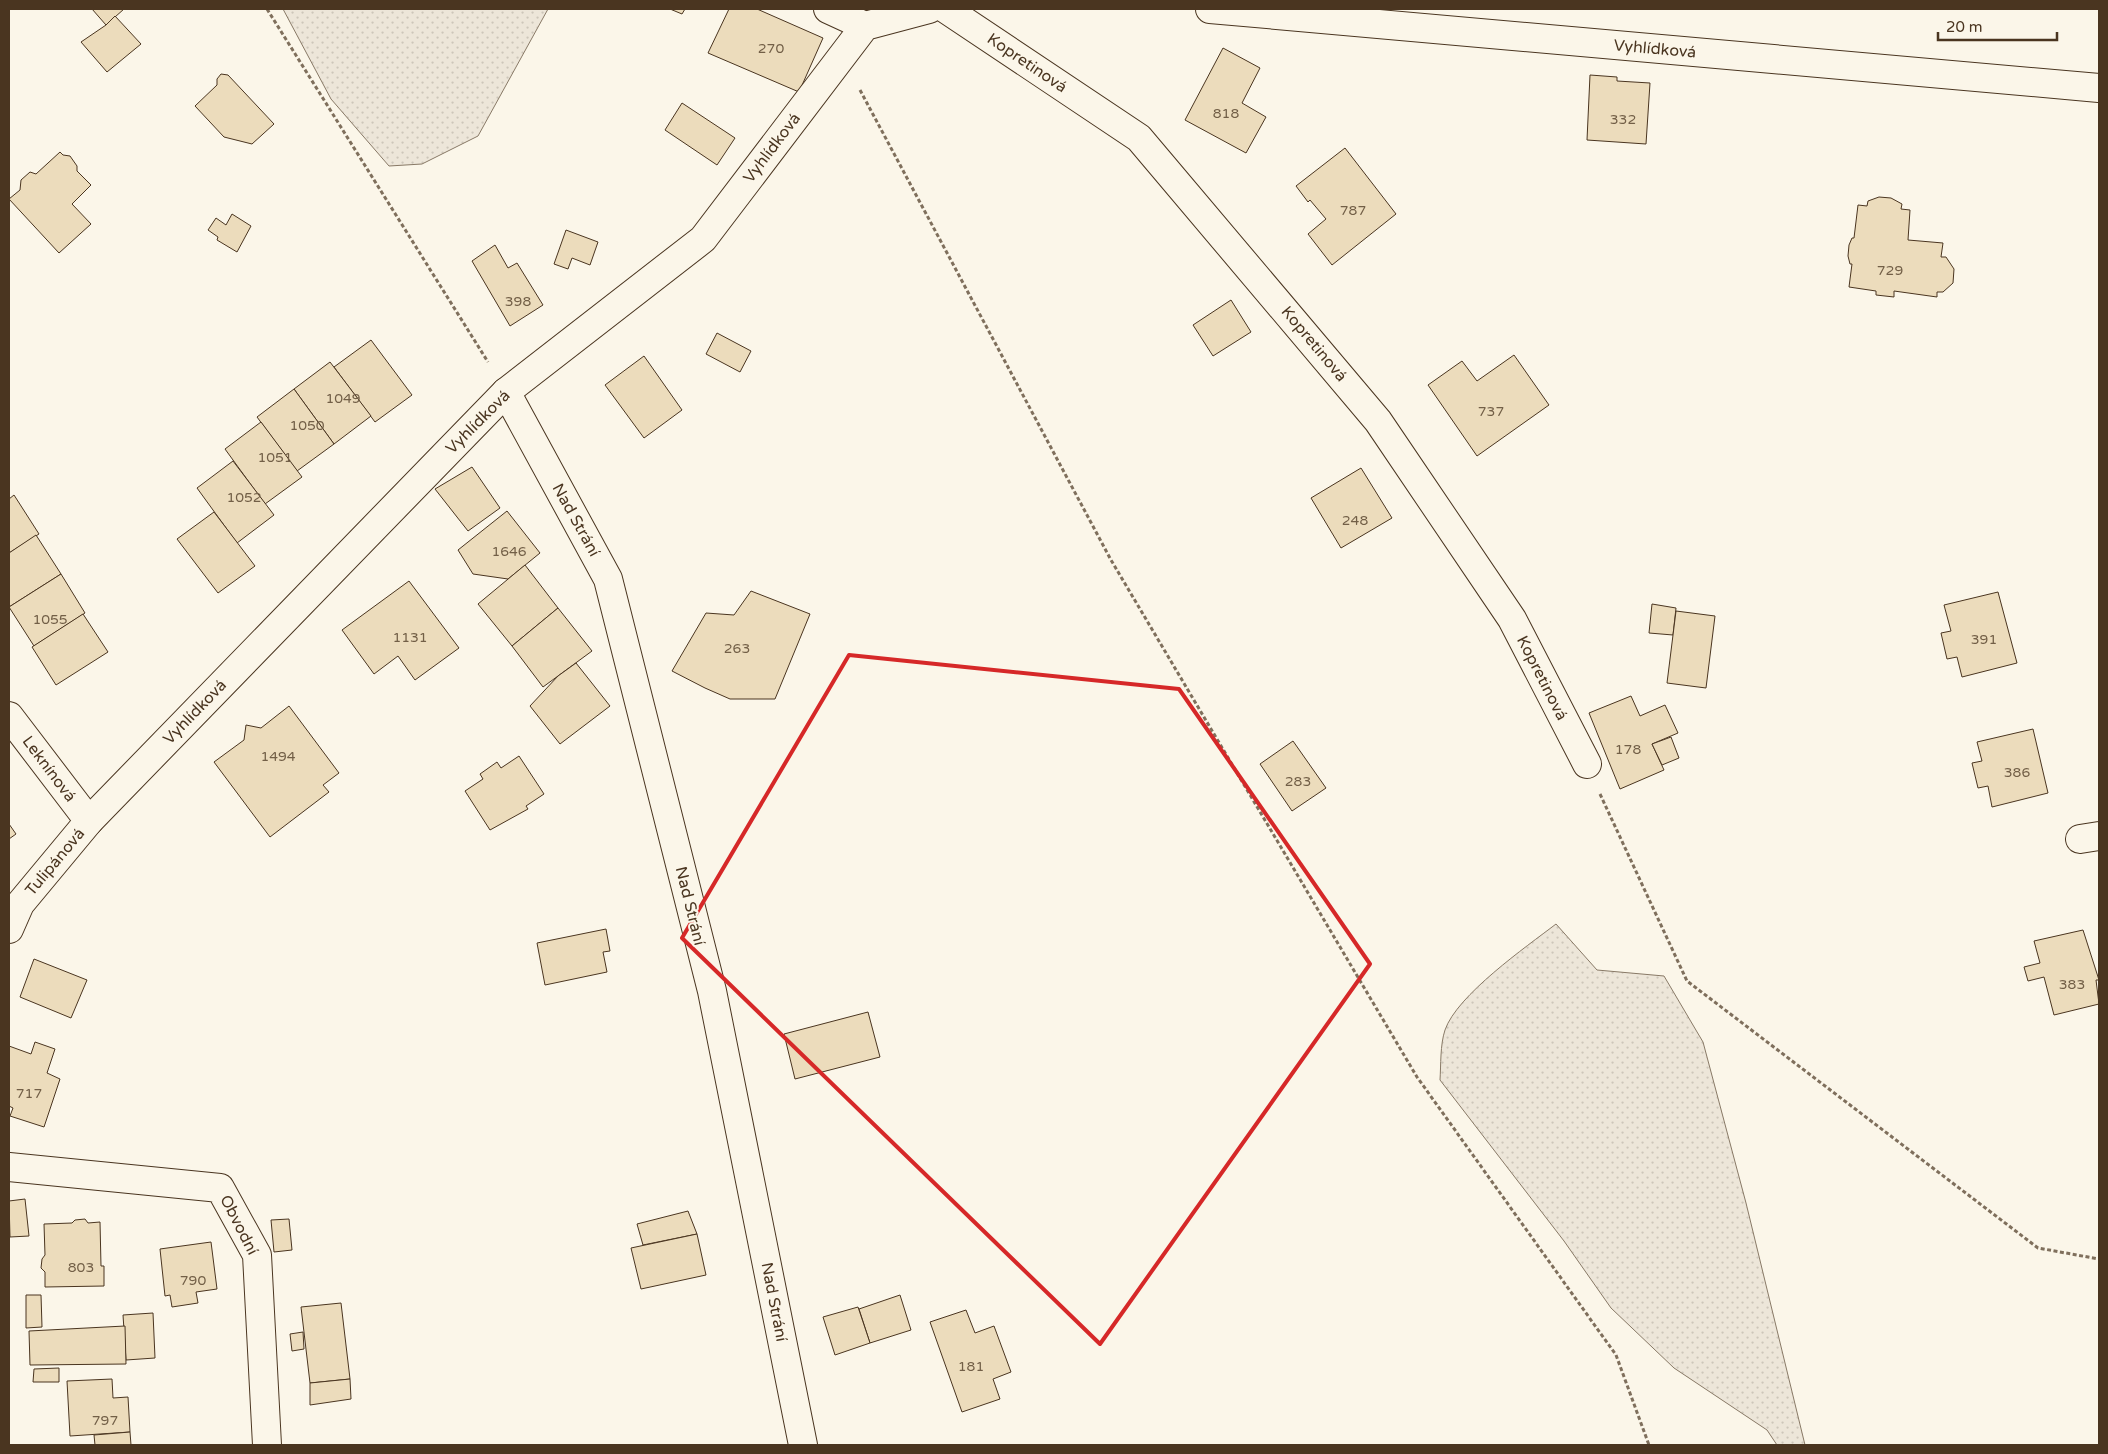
<svg xmlns="http://www.w3.org/2000/svg" width="2108" height="1454" font-family="'Varela Round',sans-serif">
<style>
.grass{fill:url(#grass-dots);stroke:#887966}
.building{fill:#ecdcbc;stroke:#4a3520}
.lines{fill:none;stroke-linecap:round;stroke-linejoin:round}
.minor-casing{stroke:#4a3520;stroke-width:30}
.path{stroke:#7f6f5c;stroke-width:3;stroke-dasharray:4 2.5;stroke-linecap:butt}
.minor{stroke:#fbf6e9;stroke-width:28}
.marked{fill:none;stroke:#d62828;stroke-width:4;stroke-linejoin:round}
.labels{text-anchor:middle;dominant-baseline:central;stroke-width:4;stroke-linejoin:round;paint-order:stroke}
.number-label{font-size:14px;fill:#725f47}
.street-label{font-size:16px;fill:#4a3520;stroke:#fbf6e9}
</style>
<defs>
<pattern id="grass-dots" width="8" height="8" patternUnits="userSpaceOnUse" patternTransform="scale(1.25)"><rect width="8" height="8" fill="#ede6d9"/><path d="M2 2h.1M6 6h.1" fill="none" stroke="#cdc6ba" stroke-width="1.8" stroke-linecap="round"/></pattern>
</defs>
<rect width="100%" height="100%" fill="#fbf6e9"/>
<g class="grass">
<path d="M 283,9 L 548,9 L 478,136 L 422,164 L 389,166 L 331,99 Z"/>
<path d="M 1556,924 L 1597,970 L 1664,976 L 1703,1042 L 1746,1203 L 1805,1445 L 1777,1445 L 1767,1430 L 1674,1368 L 1611,1308 L 1564,1241 L 1440,1080 C 1441,1065 1440,1045 1445,1030 C 1457,995 1526,947 1556,924 Z"/>
</g>
<g class="building">
<path d="M 92,9 L 124,9 L 106,25 Z"/>
<path d="M 670,9 L 685,9 L 682,14 Z"/>
<path d="M 729,9 L 757,9 L 823,38 L 799,92 L 708,53 Z"/>
<path d="M 115,16 L 141,44 L 107,72 L 81,42 L 106,25 Z"/>
<path d="M 1223,48 L 1260,68 L 1242,103 L 1266,117 L 1246,153 L 1185,120 Z"/>
<path d="M 221,74 L 228,75 L 274,124 L 252,144 L 224,137 L 195,106 L 217,85 L 217,79 Z"/>
<path d="M 1590,75 L 1617,77 L 1617,81 L 1650,83 L 1646,144 L 1587,140 Z"/>
<path d="M 682,103 L 735,138 L 717,165 L 665,130 Z"/>
<path d="M 1345,148 L 1396,214 L 1332,265 L 1308,234 L 1326,219 L 1310,200 L 1308,202 L 1296,186 Z"/>
<path d="M 60,152 L 63,155 L 70,156 L 77,166 L 77,171 L 91,185 L 72,204 L 91,224 L 59,253 L 9,199 L 20,190 L 21,180 L 30,172 L 36,174 Z"/>
<path d="M 1879,197 L 1891,198 L 1902,204 L 1901,209 L 1910,210 L 1908,240 L 1943,243 L 1941,257 L 1946,257 L 1954,269 L 1953,283 L 1943,292 L 1937,292 L 1937,297 L 1894,291 L 1894,297 L 1876,295 L 1876,291 L 1849,287 L 1852,264 L 1850,264 L 1848,256 L 1849,245 L 1852,238 L 1854,238 L 1858,205 L 1867,206 L 1868,201 Z"/>
<path d="M 232,214 L 251,226 L 237,252 L 217,240 L 218,237 L 208,230 L 216,218 L 226,225 Z"/>
<path d="M 566,230 L 598,242 L 590,265 L 572,258 L 568,269 L 554,264 Z"/>
<path d="M 495,245 L 508,268 L 517,263 L 543,305 L 510,326 L 472,261 Z"/>
<path d="M 1231,300 L 1251,332 L 1213,356 L 1193,325 Z"/>
<path d="M 717,333 L 751,351 L 740,372 L 706,354 Z"/>
<path d="M 371,340 L 412,395 L 375,422 L 334,367 Z"/>
<path d="M 1514,355 L 1549,405 L 1477,456 L 1428,385 L 1462,361 L 1477,381 Z"/>
<path d="M 644,356 L 682,410 L 644,438 L 605,385 Z"/>
<path d="M 330,362 L 371,416 L 334,444 L 294,389 Z"/>
<path d="M 294,389 L 334,444 L 297,471 L 257,417 Z"/>
<path d="M 261,422 L 302,477 L 265,504 L 225,449 Z"/>
<path d="M 233,461 L 274,515 L 237,543 L 197,488 Z"/>
<path d="M 472,467 L 500,508 L 468,531 L 435,489 Z"/>
<path d="M 1361,468 L 1392,518 L 1341,548 L 1311,498 Z"/>
<path d="M 14,495 L 39,534 L 9,553 L 9,499 Z"/>
<path d="M 507,511 L 540,553 L 508,579 L 473,574 L 458,550 Z"/>
<path d="M 214,512 L 255,566 L 218,593 L 177,539 Z"/>
<path d="M 36,535 L 61,574 L 9,607 L 9,553 Z"/>
<path d="M 525,565 L 558,608 L 512,646 L 478,604 Z"/>
<path d="M 61,574 L 85,613 L 34,646 L 9,607 Z"/>
<path d="M 409,581 L 459,648 L 415,680 L 398,656 L 374,674 L 342,630 Z"/>
<path d="M 751,591 L 810,614 L 775,699 L 730,699 L 705,688 L 672,671 L 706,613 L 734,615 Z"/>
<path d="M 1998,592 L 2017,663 L 1962,677 L 1957,657 L 1947,659 L 1941,633 L 1951,631 L 1944,605 Z"/>
<path d="M 1652,604 L 1676,608 L 1673,635 L 1649,633 Z"/>
<path d="M 558,608 L 592,651 L 543,687 L 512,646 Z"/>
<path d="M 1676,611 L 1715,616 L 1706,688 L 1667,683 Z"/>
<path d="M 83,614 L 108,652 L 56,685 L 32,647 Z"/>
<path d="M 576,663 L 610,706 L 560,744 L 530,706 L 558,676 Z"/>
<path d="M 1631,696 L 1640,716 L 1665,705 L 1678,733 L 1652,744 L 1664,770 L 1620,789 L 1589,713 Z"/>
<path d="M 289,706 L 339,773 L 323,785 L 329,792 L 270,837 L 214,762 L 244,740 L 246,725 L 261,728 Z"/>
<path d="M 2033,729 L 2048,793 L 1992,807 L 1988,786 L 1978,788 L 1972,763 L 1982,761 L 1977,742 Z"/>
<path d="M 1671,737 L 1679,758 L 1662,765 L 1652,744 Z"/>
<path d="M 1293,741 L 1326,788 L 1292,811 L 1260,764 Z"/>
<path d="M 519,756 L 544,794 L 526,806 L 528,809 L 490,830 L 465,791 L 483,779 L 480,774 L 497,762 L 501,768 Z"/>
<path d="M 9,824 L 16,834 L 9,839 Z"/>
<path d="M 606,929 L 610,951 L 603,952 L 607,972 L 545,985 L 537,943 Z"/>
<path d="M 2083,930 L 2099,980 L 2096,980 L 2099,1004 L 2054,1015 L 2044,977 L 2028,981 L 2024,967 L 2040,963 L 2034,941 Z"/>
<path d="M 34,959 L 87,980 L 71,1018 L 20,997 Z"/>
<path d="M 868,1012 L 880,1057 L 795,1079 L 784,1034 Z"/>
<path d="M 35,1042 L 55,1049 L 47,1073 L 60,1079 L 44,1127 L 10,1116 L 13,1108 L 9,1106 L 9,1046 L 31,1054 Z"/>
<path d="M 25,1199 L 29,1236 L 10,1237 L 9,1201 Z"/>
<path d="M 688,1211 L 697,1234 L 643,1245 L 637,1224 Z"/>
<path d="M 85,1219 L 88,1223 L 100,1222 L 101,1266 L 104,1266 L 104,1286 L 45,1287 L 45,1272 L 41,1268 L 42,1259 L 45,1255 L 44,1224 L 72,1223 L 75,1220 Z"/>
<path d="M 289,1219 L 292,1250 L 274,1252 L 271,1220 Z"/>
<path d="M 697,1234 L 706,1275 L 641,1289 L 631,1248 Z"/>
<path d="M 211,1242 L 217,1289 L 196,1292 L 198,1303 L 172,1307 L 170,1295 L 165,1296 L 160,1249 Z"/>
<path d="M 26,1295 L 41,1295 L 42,1327 L 26,1328 Z"/>
<path d="M 900,1295 L 911,1330 L 870,1343 L 859,1309 Z"/>
<path d="M 341,1303 L 350,1379 L 310,1383 L 301,1307 Z"/>
<path d="M 858,1307 L 870,1343 L 835,1355 L 823,1317 Z"/>
<path d="M 966,1310 L 975,1333 L 994,1326 L 1011,1372 L 993,1379 L 1000,1399 L 962,1412 L 930,1322 Z"/>
<path d="M 153,1313 L 155,1358 L 126,1360 L 123,1315 Z"/>
<path d="M 125,1326 L 126,1364 L 30,1365 L 29,1331 Z"/>
<path d="M 303,1332 L 304,1349 L 292,1351 L 290,1334 Z"/>
<path d="M 59,1368 L 59,1382 L 33,1382 L 34,1369 Z"/>
<path d="M 112,1379 L 113,1398 L 128,1397 L 130,1432 L 70,1436 L 67,1381 Z"/>
<path d="M 350,1379 L 351,1399 L 310,1405 L 310,1383 Z"/>
<path d="M 130,1432 L 131,1445 L 95,1445 L 94,1435 Z"/>
</g>
<g class="lines">
<g class="minor-casing">
<g id="minor">
<path d="M 828,9 L 865,26"/>
<path d="M 946,9 L 1139,138 L 1378,421 L 1512,619 L 1587,764"/>
<path d="M 1210,9 L 2099,88"/>
<path d="M 506,392 L 608,579 L 712,991 L 803,1445"/>
<path d="M 9,716 L 89,821"/>
<path d="M 2080,839 L 2099,836"/>
<path d="M 9,929 L 20,904 L 89,821 L 506,392 L 703,239 L 865,26 L 929,9"/>
<path d="M 9,1167 L 220,1188 L 257,1255 L 267,1445"/>
</g>
</g>
<g class="path">
<path d="M 267,9 L 488,362"/>
<path d="M 860,90 L 1111,560 L 1417,1077 L 1616,1355 L 1649,1445"/>
<path d="M 1600,794 L 1687,981 L 2038,1248 L 2099,1259"/>
</g>
<use href="#minor" class="minor"/>
</g>
<path class="marked" d="M 849,655 L 1179,689 L 1370,964 L 1100,1344 L 682,938 Z"/>
<g class="labels">
<g class="number-label">
<text x="771" y="48">270</text>
<text x="1226" y="113">818</text>
<text x="1623" y="119">332</text>
<text x="1353" y="210">787</text>
<text x="1890" y="270">729</text>
<text x="518" y="301">398</text>
<text x="343" y="398">1049</text>
<text x="1491" y="411">737</text>
<text x="307" y="425">1050</text>
<text x="275" y="457">1051</text>
<text x="244" y="497">1052</text>
<text x="1355" y="520">248</text>
<text x="509" y="551">1646</text>
<text x="50" y="619">1055</text>
<text x="410" y="637">1131</text>
<text x="1984" y="639">391</text>
<text x="737" y="648">263</text>
<text x="1628" y="749">178</text>
<text x="278" y="756">1494</text>
<text x="2017" y="772">386</text>
<text x="1298" y="781">283</text>
<text x="2072" y="984">383</text>
<text x="29" y="1093">717</text>
<text x="81" y="1267">803</text>
<text x="193" y="1280">790</text>
<text x="971" y="1366">181</text>
<text x="105" y="1420">797</text>
</g>
<g class="street-label">
<text transform="translate(1655 49) rotate(5)">Vyhlídková</text>
<text transform="translate(1027 63) rotate(34)">Kopretinová</text>
<text transform="translate(772 148) rotate(-53)">Vyhlídková</text>
<text transform="translate(1314 344) rotate(50)">Kopretinová</text>
<text transform="translate(478 422) rotate(-45)">Vyhlídková</text>
<text transform="translate(576 520) rotate(61)">Nad Strání</text>
<text transform="translate(1542 678) rotate(63)">Kopretinová</text>
<text transform="translate(195 712) rotate(-46)">Vyhlídková</text>
<text transform="translate(49 769) rotate(53)">Leknínová</text>
<text transform="translate(55 862) rotate(-50)">Tulipánová</text>
<text transform="translate(690 906) rotate(76)">Nad Strání</text>
<text transform="translate(239 1225) rotate(63)">Obvodní</text>
<text transform="translate(774 1302) rotate(79)">Nad Strání</text>
</g>
</g>
<rect width="2108" height="1454" fill="none" stroke="#4a3520" stroke-width="20"/>
<path d="M1938 32v8h119v-8" fill="none" stroke="#4a3520" stroke-width="2.5"/>
<text x="1946" y="32" font-size="15" fill="#4a3520" stroke="#fbf6e9" stroke-width="4" paint-order="stroke">20 m</text>
</svg>
